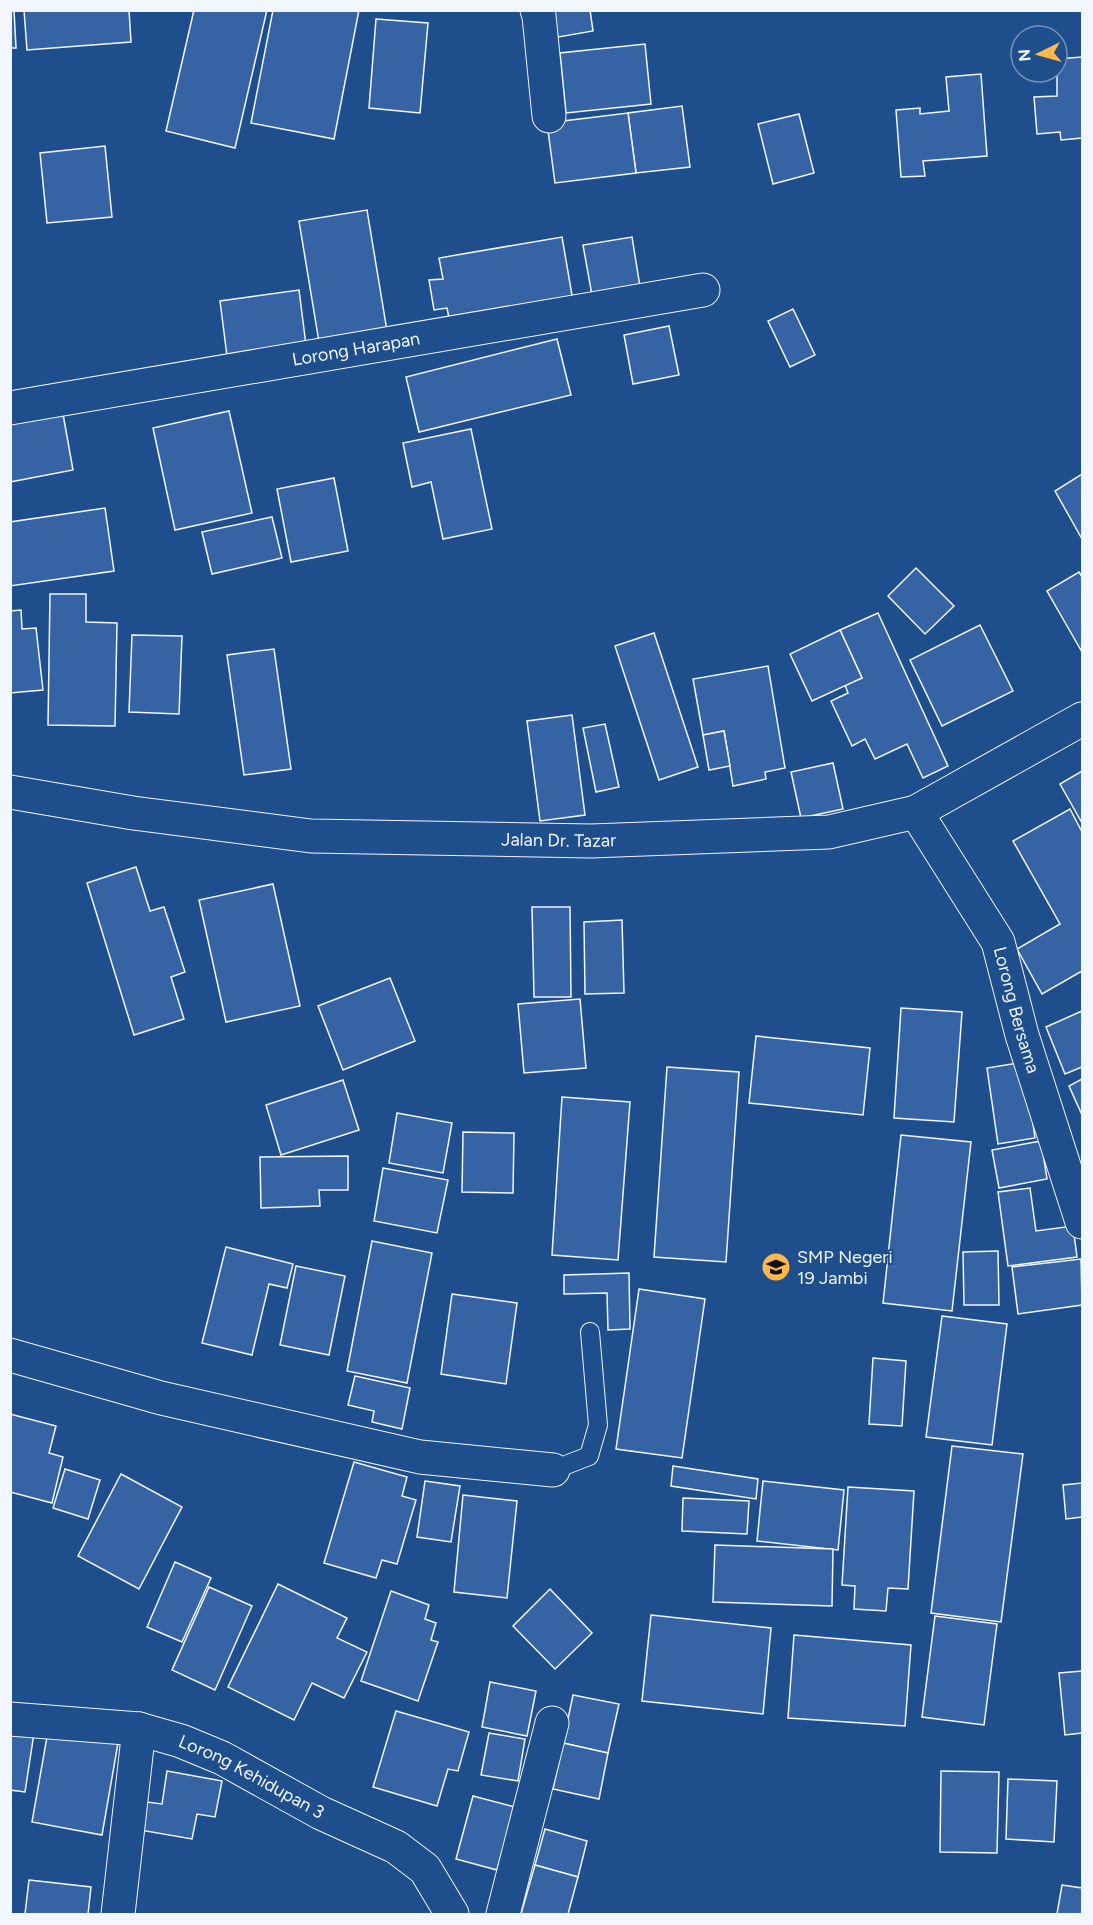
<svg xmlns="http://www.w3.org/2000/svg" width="1093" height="1925" font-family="Figtree,sans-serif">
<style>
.building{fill:#3563a3;stroke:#f2f6ff;stroke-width:1.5}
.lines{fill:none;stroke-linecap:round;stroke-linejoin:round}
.lane-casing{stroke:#f2f6ff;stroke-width:20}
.street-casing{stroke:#f2f6ff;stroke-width:35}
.secondary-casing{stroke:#f2f6ff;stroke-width:35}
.lane{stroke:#1f4e8c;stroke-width:18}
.street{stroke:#1f4e8c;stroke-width:33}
.secondary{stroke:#1f4e8c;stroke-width:33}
.labels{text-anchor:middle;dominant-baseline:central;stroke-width:4.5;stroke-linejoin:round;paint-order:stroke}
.street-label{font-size:18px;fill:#f2f6ff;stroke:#1f4e8c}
.poi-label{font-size:18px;fill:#f2f6ff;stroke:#1f4e8c;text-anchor:start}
</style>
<rect width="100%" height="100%" fill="#1f4e8c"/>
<g class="building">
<path d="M 10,10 L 14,10 L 16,48 L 10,48 Z"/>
<path d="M 24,10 L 129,10 L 131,42 L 27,50 Z"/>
<path d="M 194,10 L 267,10 L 235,148 L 166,131 Z"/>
<path d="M 273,10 L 359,10 L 334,139 L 251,123 Z"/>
<path d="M 543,10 L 590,10 L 593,31 L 547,39 Z"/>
<path d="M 376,19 L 428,23 L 420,113 L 369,108 Z"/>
<path d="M 645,44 L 651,104 L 566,113 L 560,53 Z"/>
<path d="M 1082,57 L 1082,138 L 1061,140 L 1060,132 L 1037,134 L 1034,97 L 1057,96 L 1057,59 Z"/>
<path d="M 981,74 L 987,156 L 923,161 L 925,176 L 901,177 L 896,110 L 920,108 L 920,114 L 949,111 L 946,77 Z"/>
<path d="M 682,106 L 690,167 L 636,173 L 628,113 Z"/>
<path d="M 628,113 L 636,173 L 555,183 L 547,123 Z"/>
<path d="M 799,114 L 814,173 L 773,184 L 758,124 Z"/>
<path d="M 105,146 L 112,217 L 47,223 L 40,153 Z"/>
<path d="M 367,210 L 387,331 L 319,342 L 299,221 Z"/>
<path d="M 562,237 L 574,307 L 451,328 L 447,308 L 434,310 L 429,280 L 443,279 L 439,258 Z"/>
<path d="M 632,237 L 641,293 L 593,301 L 583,245 Z"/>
<path d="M 299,290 L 306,345 L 227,356 L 220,301 Z"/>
<path d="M 793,309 L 815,355 L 790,367 L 768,321 Z"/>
<path d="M 669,326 L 679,375 L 633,384 L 624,335 Z"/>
<path d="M 557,339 L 571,395 L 419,432 L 406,377 Z"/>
<path d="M 229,411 L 252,513 L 175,530 L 153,428 Z"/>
<path d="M 63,414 L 73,470 L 10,482 L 10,424 Z"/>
<path d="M 471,429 L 492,529 L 443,539 L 431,482 L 412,487 L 403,443 Z"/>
<path d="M 1082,474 L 1082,539 L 1055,491 Z"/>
<path d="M 334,478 L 348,551 L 291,562 L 277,489 Z"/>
<path d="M 105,508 L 114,571 L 10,586 L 10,522 Z"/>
<path d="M 272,517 L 282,558 L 212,574 L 202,532 Z"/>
<path d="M 916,568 L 954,606 L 925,634 L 888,596 Z"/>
<path d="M 1079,572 L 1082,577 L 1082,652 L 1047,591 Z"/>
<path d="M 50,594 L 86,594 L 86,622 L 117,623 L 115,726 L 48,725 Z"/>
<path d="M 21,610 L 22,629 L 36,628 L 43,690 L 10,693 L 10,611 Z"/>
<path d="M 878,613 L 948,766 L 923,778 L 907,744 L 875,759 L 865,739 L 852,746 L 831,701 L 848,693 L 845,685 L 862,678 L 840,630 Z"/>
<path d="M 980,625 L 1013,691 L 942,726 L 910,660 Z"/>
<path d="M 840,630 L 862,678 L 812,701 L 790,654 Z"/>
<path d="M 654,633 L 698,767 L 659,780 L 615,646 Z"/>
<path d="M 132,635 L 182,636 L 179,714 L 129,712 Z"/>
<path d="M 274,649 L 291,769 L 244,775 L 227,655 Z"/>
<path d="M 768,666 L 785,768 L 765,772 L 766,779 L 733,786 L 724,731 L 703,735 L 693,679 Z"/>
<path d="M 572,715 L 585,815 L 540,821 L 527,721 Z"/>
<path d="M 605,724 L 619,787 L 596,792 L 583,728 Z"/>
<path d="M 724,731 L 730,766 L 709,770 L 703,735 Z"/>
<path d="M 833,763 L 843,809 L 801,818 L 791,772 Z"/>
<path d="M 1082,771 L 1082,823 L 1060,784 Z"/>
<path d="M 1070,809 L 1082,832 L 1082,971 L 1042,994 L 1017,949 L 1060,924 L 1013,841 Z"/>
<path d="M 136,867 L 150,911 L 164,907 L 185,972 L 171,977 L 184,1019 L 134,1035 L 87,883 Z"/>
<path d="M 273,884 L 300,1006 L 226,1022 L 199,900 Z"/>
<path d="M 532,907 L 570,907 L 571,997 L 534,997 Z"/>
<path d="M 622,920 L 624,993 L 585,994 L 584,922 Z"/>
<path d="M 390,978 L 415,1041 L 343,1070 L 318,1006 Z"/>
<path d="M 580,999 L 586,1068 L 524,1073 L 518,1004 Z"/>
<path d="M 901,1008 L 962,1012 L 954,1122 L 894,1118 Z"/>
<path d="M 1082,1011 L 1082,1067 L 1065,1074 L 1046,1027 Z"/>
<path d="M 756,1036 L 870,1048 L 863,1115 L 749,1103 Z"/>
<path d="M 1024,1062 L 1035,1138 L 998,1144 L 987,1068 Z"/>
<path d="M 667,1067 L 739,1072 L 726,1262 L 654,1257 Z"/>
<path d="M 1082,1079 L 1082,1115 L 1069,1086 Z"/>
<path d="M 343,1080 L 359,1130 L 281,1155 L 266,1105 Z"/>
<path d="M 562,1097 L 630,1102 L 618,1260 L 552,1255 Z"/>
<path d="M 397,1113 L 452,1123 L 443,1173 L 389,1163 Z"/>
<path d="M 463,1132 L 514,1133 L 513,1193 L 462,1192 Z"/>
<path d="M 901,1135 L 971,1142 L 952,1311 L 883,1303 Z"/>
<path d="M 1041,1141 L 1047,1179 L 999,1188 L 992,1150 Z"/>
<path d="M 348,1156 L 348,1190 L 319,1190 L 320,1206 L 261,1208 L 260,1157 Z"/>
<path d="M 383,1168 L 448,1180 L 437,1233 L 374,1221 Z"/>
<path d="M 1030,1188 L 1036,1231 L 1073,1226 L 1077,1257 L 1008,1266 L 998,1192 Z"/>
<path d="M 372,1241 L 432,1253 L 407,1383 L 347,1371 Z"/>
<path d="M 226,1247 L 293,1264 L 287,1288 L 269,1284 L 252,1355 L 202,1343 Z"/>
<path d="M 998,1251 L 999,1305 L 964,1305 L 963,1252 Z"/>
<path d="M 1081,1259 L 1082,1305 L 1018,1314 L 1012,1267 Z"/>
<path d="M 296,1266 L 345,1276 L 329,1355 L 280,1345 Z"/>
<path d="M 629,1273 L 630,1329 L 608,1330 L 607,1293 L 564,1294 L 564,1275 Z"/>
<path d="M 639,1289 L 705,1299 L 682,1458 L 616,1449 Z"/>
<path d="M 452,1294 L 517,1303 L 506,1384 L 441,1374 Z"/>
<path d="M 942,1316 L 1007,1324 L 992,1445 L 926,1437 Z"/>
<path d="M 873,1358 L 906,1361 L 902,1426 L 869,1424 Z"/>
<path d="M 355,1376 L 410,1388 L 402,1429 L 372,1422 L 374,1411 L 348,1405 Z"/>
<path d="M 10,1414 L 56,1426 L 49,1453 L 63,1457 L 52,1503 L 10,1492 Z"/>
<path d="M 952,1446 L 1023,1454 L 1001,1622 L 931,1613 Z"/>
<path d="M 354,1462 L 407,1477 L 402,1496 L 416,1500 L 397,1564 L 382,1560 L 376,1578 L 324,1563 Z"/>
<path d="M 673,1466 L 758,1479 L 756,1499 L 671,1486 Z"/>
<path d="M 65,1469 L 100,1480 L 88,1519 L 53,1508 Z"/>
<path d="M 121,1474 L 182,1507 L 139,1589 L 78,1556 Z"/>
<path d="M 425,1481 L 460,1486 L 451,1542 L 417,1537 Z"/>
<path d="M 763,1481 L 844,1490 L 838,1550 L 757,1541 Z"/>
<path d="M 1082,1483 L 1082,1517 L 1066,1519 L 1063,1485 Z"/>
<path d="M 848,1487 L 914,1491 L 908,1589 L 888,1588 L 886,1611 L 854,1609 L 855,1586 L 842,1585 Z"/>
<path d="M 463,1495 L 517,1501 L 507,1598 L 454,1592 Z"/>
<path d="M 683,1498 L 749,1501 L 747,1534 L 682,1531 Z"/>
<path d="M 715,1545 L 833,1549 L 832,1606 L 713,1602 Z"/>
<path d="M 175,1562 L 211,1578 L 182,1642 L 147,1627 Z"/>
<path d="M 278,1584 L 347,1618 L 337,1638 L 367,1652 L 344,1698 L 312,1683 L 294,1720 L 228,1687 Z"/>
<path d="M 209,1587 L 252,1606 L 215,1690 L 172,1670 Z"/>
<path d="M 550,1589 L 592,1633 L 555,1669 L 513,1626 Z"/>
<path d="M 391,1591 L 429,1605 L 425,1619 L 436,1623 L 431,1640 L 438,1642 L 418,1701 L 361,1681 Z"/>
<path d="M 651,1615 L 771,1628 L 763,1714 L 642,1701 Z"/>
<path d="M 935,1616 L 997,1624 L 984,1725 L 922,1717 Z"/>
<path d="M 794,1635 L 911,1645 L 905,1726 L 788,1718 Z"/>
<path d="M 1082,1671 L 1082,1733 L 1065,1735 L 1059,1673 Z"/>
<path d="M 490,1682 L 536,1691 L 527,1736 L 482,1727 Z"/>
<path d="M 573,1695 L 619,1704 L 608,1753 L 563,1743 Z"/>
<path d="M 396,1711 L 469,1732 L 458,1771 L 448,1769 L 437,1806 L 373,1787 Z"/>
<path d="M 10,1729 L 34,1733 L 25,1792 L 10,1790 Z"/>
<path d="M 48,1731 L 118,1743 L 102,1835 L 32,1822 Z"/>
<path d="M 489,1733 L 525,1739 L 518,1781 L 481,1775 Z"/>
<path d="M 563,1743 L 608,1753 L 599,1799 L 553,1789 Z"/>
<path d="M 167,1771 L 222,1781 L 215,1817 L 197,1814 L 192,1839 L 134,1829 L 139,1801 L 162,1804 Z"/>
<path d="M 941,1771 L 999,1772 L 997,1853 L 940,1852 Z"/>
<path d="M 1008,1779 L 1057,1781 L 1054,1842 L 1006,1839 Z"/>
<path d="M 473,1796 L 515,1807 L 497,1870 L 456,1859 Z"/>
<path d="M 545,1829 L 587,1841 L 578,1877 L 535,1865 Z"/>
<path d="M 535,1865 L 578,1877 L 568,1914 L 521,1914 Z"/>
<path d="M 29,1880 L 91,1887 L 88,1914 L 25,1914 Z"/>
<path d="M 1062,1885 L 1082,1888 L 1082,1914 L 1057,1914 Z"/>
</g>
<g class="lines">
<g class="lane-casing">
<path id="lane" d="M 553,1470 L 589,1456 L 598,1425 L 590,1332"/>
</g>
<g class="street-casing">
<g id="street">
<path d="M 537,10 L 539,16 L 549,116"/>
<path id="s1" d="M 10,408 L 703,290"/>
<path id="s2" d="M 916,812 L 998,942 L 1022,1035 L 1082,1222"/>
<path d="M 10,1355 L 161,1398 L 420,1457 L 553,1470"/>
<path id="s3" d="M 10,1719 L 139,1729 L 181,1741 L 222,1758 L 321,1813 L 396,1847 L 425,1869 L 452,1914"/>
<path d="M 118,1914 L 139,1729"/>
<path d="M 503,1914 L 552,1723"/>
</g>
</g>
<g class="secondary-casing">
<g id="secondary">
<path id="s4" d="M 10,792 L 133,813 L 311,836 L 591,841 L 829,832 L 916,812 L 1082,719"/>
</g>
</g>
<use href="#lane" class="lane"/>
<use href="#street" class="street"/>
<use href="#secondary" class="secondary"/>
</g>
<defs>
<g id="school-disc" transform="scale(1.5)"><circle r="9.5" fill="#ffb74d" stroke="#1f4e8c"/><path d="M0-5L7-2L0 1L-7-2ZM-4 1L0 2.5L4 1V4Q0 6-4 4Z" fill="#111"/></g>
</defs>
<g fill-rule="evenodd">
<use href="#school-disc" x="776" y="1267"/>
</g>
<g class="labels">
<g class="street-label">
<text stroke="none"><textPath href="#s1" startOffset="351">Lorong Harapan</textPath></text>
<text stroke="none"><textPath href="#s4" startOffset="552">Jalan Dr. Tazar</textPath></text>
<text stroke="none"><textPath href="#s2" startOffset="224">Lorong Bersama</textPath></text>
<text stroke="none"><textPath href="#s3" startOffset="252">Lorong Kehidupan 3</textPath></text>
</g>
<g class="poi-label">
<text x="797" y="1257">SMP Negeri<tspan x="797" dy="21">19 Jambi</tspan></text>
</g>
</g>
<rect width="1093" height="1925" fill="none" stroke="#f2f6ff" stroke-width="24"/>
<g transform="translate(1039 54) rotate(265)"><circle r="28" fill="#1f4e8c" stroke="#7391ba" stroke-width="1.5"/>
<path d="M0-4.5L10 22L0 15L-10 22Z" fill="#ffb74d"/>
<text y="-9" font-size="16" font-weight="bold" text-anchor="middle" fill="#f2f6ff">N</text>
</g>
</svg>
